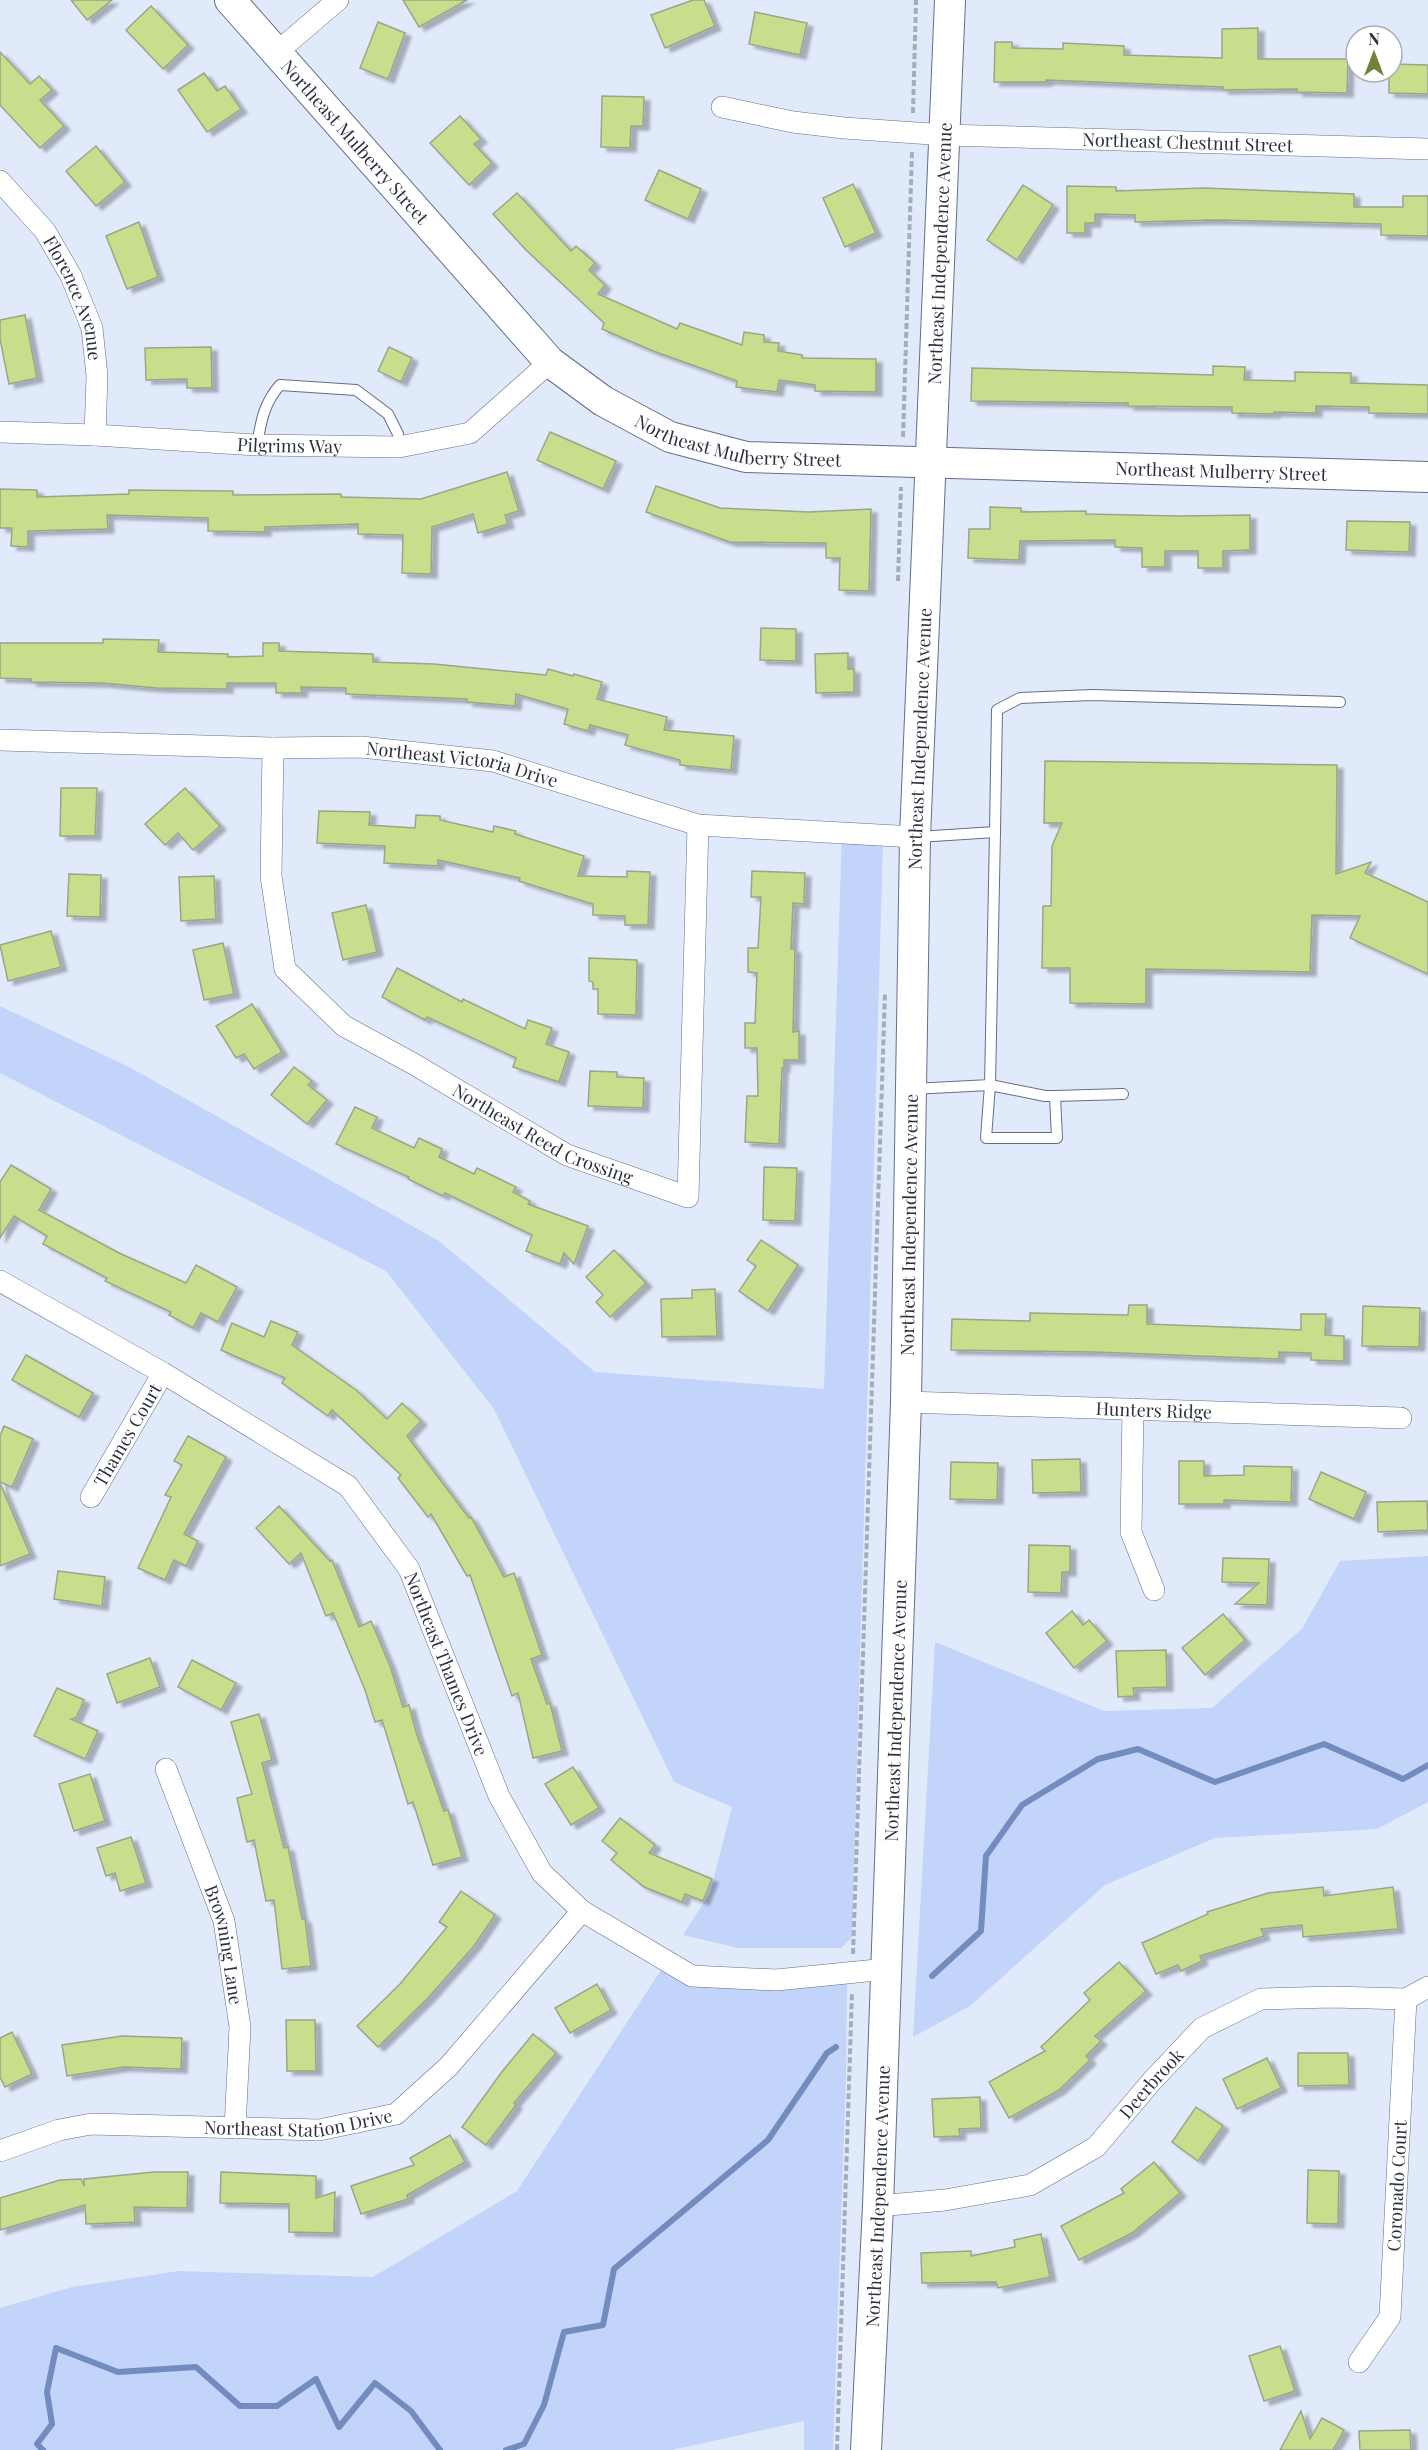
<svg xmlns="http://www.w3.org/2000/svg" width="1428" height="2450" font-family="'Playfair Display',serif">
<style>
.green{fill:#c2d4f9}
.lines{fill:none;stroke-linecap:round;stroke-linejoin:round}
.stream{stroke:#728cc0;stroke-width:6}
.building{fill:#c7de8d;stroke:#9ca588;stroke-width:1.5;filter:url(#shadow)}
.lane-casing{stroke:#626f88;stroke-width:12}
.street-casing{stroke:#626f88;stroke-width:22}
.secondary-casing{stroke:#626f88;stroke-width:32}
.path{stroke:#a5adbc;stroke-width:4;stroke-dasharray:6 3;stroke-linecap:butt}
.lane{stroke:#fff;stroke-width:10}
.street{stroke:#fff;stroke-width:21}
.secondary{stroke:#fff;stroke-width:30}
.labels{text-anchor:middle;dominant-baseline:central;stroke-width:4.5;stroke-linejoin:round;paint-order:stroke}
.street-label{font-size:18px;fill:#2c323d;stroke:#fff}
</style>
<defs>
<filter id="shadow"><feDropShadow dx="6" dy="4" stdDeviation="1.5" flood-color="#0004"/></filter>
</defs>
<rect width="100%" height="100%" fill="#e1eafb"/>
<g class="green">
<path d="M 842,832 L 883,841 L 852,1937 L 841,1948 L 738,1948 L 683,1935 L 710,1893 L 732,1807 L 674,1782 L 494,1409 L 386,1271 L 0,1073 L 0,1006 L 129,1067 L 439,1241 L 595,1372 L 824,1389 Z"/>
<path d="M 1428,1556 L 1428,1802 L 1377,1829 L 1215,1838 L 1105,1885 L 970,2006 L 913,2037 L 935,1642 L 1104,1711 L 1212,1708 L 1302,1629 L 1340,1561 Z"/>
<path d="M 665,1964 L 826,1977 L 847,1984 L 846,2077 L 833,2450 L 804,2450 L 804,2421 L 672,2450 L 0,2450 L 0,2308 L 72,2287 L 179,2271 L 373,2277 L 517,2191 Z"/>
</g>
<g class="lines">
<g class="stream">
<path d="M 932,1976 L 981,1931 L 986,1856 L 1022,1805 L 1098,1759 L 1138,1749 L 1215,1782 L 1324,1744 L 1403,1779 L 1428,1765"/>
<path d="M 43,2450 L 37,2444 L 52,2424 L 47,2392 L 56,2348 L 118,2372 L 196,2367 L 240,2406 L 277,2406 L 316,2379 L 339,2427 L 375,2383 L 411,2411 L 440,2450"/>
<path d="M 506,2450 L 524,2444 L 544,2405 L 564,2332 L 603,2325 L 614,2269 L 768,2140 L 827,2053 L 836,2047"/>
</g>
</g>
<g class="building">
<path d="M 71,0 L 112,0 L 87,20 Z"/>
<path d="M 403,0 L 467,0 L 419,27 Z"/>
<path d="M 693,0 L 704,0 L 715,26 L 665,48 L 651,15 Z"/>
<path d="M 151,6 L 188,45 L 163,69 L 126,30 Z"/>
<path d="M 755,12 L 807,23 L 800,55 L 749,44 Z"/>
<path d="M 378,22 L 405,33 L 388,79 L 360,68 Z"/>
<path d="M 1258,28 L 1258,59 L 1348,59 L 1347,93 L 1297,92 L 1297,89 L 1223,90 L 1223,87 L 1046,80 L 1046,82 L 994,82 L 995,42 L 1012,42 L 1012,48 L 1063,49 L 1063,43 L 1124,46 L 1124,55 L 1222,58 L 1222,29 Z"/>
<path d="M 0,52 L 30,84 L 39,76 L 52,90 L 40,100 L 64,126 L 40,148 L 0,105 Z"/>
<path d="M 1392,64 L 1428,65 L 1428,94 L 1389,93 L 1389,72 L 1392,72 Z"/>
<path d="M 204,73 L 217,91 L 225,86 L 241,109 L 207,132 L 178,90 Z"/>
<path d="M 602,96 L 644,97 L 643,126 L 631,126 L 630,148 L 601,147 Z"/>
<path d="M 460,116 L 481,139 L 474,144 L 492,163 L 469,185 L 430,143 Z"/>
<path d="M 96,146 L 125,182 L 96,206 L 66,171 Z"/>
<path d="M 659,170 L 701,189 L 688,219 L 645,200 Z"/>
<path d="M 853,184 L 876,233 L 845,247 L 823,198 Z"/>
<path d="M 1023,185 L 1053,205 L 1017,260 L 987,240 Z"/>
<path d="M 1067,186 L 1116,187 L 1116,191 L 1204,188 L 1354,194 L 1354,207 L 1403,207 L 1403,196 L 1428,196 L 1428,236 L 1381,235 L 1381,224 L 1215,220 L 1135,222 L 1135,215 L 1095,214 L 1095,223 L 1085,223 L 1085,233 L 1067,233 Z"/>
<path d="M 517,193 L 571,251 L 576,246 L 595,263 L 589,270 L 605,285 L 598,294 L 677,329 L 680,323 L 742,345 L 744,332 L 764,335 L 764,342 L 779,343 L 778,351 L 802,355 L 802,358 L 876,359 L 876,392 L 815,391 L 815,385 L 779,380 L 777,392 L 736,387 L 737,381 L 653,351 L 602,329 L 604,323 L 526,250 L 493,214 Z"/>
<path d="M 139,222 L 158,277 L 127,289 L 106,236 Z"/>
<path d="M 25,315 L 37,378 L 9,384 L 0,339 L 0,320 Z"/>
<path d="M 211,347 L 212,388 L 187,388 L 187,379 L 146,380 L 145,348 Z"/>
<path d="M 389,347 L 412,358 L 401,382 L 378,371 Z"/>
<path d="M 1213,366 L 1245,367 L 1244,380 L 1295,381 L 1295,372 L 1351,373 L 1351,383 L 1428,385 L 1428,414 L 1369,413 L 1369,407 L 1316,406 L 1316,413 L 1274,412 L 1274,414 L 1232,413 L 1232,407 L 1128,406 L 1128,403 L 971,401 L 972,368 L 1213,375 Z"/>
<path d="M 550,432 L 616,461 L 603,489 L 537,460 Z"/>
<path d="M 507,472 L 519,511 L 505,515 L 508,524 L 478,533 L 473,514 L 432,527 L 431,574 L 402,573 L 403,535 L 358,534 L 358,524 L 265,527 L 265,532 L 208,531 L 208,518 L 107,515 L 108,529 L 28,531 L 28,547 L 11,546 L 12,528 L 0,528 L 0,489 L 37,490 L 37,497 L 129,494 L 129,490 L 233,491 L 233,495 L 341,494 L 341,497 L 421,499 Z"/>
<path d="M 656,486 L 720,508 L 809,512 L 871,509 L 869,591 L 839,590 L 840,558 L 826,558 L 826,543 L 730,542 L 646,512 Z"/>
<path d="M 990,507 L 1021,508 L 1021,512 L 1086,511 L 1086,514 L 1179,516 L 1250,515 L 1250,550 L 1223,551 L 1223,568 L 1198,568 L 1198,551 L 1165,551 L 1165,567 L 1142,567 L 1142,548 L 1115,547 L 1115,540 L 1020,541 L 1019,560 L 968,558 L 969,529 L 990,529 Z"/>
<path d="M 1347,521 L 1410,522 L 1409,552 L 1346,550 Z"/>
<path d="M 761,628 L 796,629 L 796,661 L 760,660 Z"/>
<path d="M 103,639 L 159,640 L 158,652 L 228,654 L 228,657 L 263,656 L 263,643 L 279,643 L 279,651 L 373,654 L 373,662 L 434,664 L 546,675 L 548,669 L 573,676 L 574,674 L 602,682 L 597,699 L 667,717 L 664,730 L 734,736 L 731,770 L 680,765 L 680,760 L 625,745 L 628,735 L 590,725 L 588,731 L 564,724 L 568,709 L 516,694 L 515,706 L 467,702 L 467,699 L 346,694 L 346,688 L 301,687 L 302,693 L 276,693 L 276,683 L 227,683 L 227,689 L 157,688 L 102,683 L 31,682 L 31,679 L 0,678 L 0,643 L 103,643 Z"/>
<path d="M 848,653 L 848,669 L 854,669 L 854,692 L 816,693 L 815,654 Z"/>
<path d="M 1045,761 L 1337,765 L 1336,874 L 1371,862 L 1365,873 L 1428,902 L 1428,974 L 1350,938 L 1360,916 L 1312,915 L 1310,972 L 1146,969 L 1146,1004 L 1070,1003 L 1070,968 L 1042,968 L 1043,906 L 1051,906 L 1052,846 L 1062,823 L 1044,823 Z"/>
<path d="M 61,788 L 97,788 L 95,836 L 60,836 Z"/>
<path d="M 185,788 L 220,826 L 193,850 L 178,833 L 165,845 L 145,824 Z"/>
<path d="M 319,811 L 370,812 L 369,825 L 415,828 L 416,815 L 440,816 L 440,820 L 493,832 L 494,826 L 516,831 L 515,834 L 584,856 L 578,876 L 627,877 L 627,871 L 650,872 L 648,925 L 625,925 L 625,916 L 593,915 L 593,904 L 519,881 L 520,878 L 438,860 L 438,866 L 384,863 L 385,846 L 317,843 Z"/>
<path d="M 752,871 L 805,873 L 804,904 L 793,903 L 791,949 L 795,949 L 793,1032 L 799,1031 L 799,1060 L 784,1060 L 784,1068 L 782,1068 L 779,1144 L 745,1142 L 747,1096 L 758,1096 L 757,1048 L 745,1048 L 745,1023 L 755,1023 L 757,973 L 748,972 L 748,948 L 758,948 L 761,897 L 751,897 Z"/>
<path d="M 69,874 L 101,875 L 100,917 L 67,916 Z"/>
<path d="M 214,876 L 216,919 L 181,921 L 179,877 Z"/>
<path d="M 366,905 L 377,952 L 343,960 L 332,913 Z"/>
<path d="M 51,931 L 61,967 L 8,981 L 0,945 Z"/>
<path d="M 223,943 L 234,994 L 204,1000 L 193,950 Z"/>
<path d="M 589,958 L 637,960 L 636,1015 L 598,1014 L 598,989 L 593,989 L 593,982 L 589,981 Z"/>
<path d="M 397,968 L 462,1002 L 463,999 L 525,1029 L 528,1020 L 552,1028 L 546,1044 L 569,1052 L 559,1082 L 513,1067 L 516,1058 L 427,1017 L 425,1020 L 382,997 Z"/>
<path d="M 252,1004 L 282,1052 L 254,1069 L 244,1054 L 236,1058 L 216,1026 Z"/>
<path d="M 294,1067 L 312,1081 L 308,1085 L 327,1100 L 307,1124 L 271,1095 Z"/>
<path d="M 590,1071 L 617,1072 L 617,1077 L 644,1078 L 643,1108 L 588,1106 Z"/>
<path d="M 355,1107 L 377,1117 L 372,1128 L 414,1148 L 419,1138 L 442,1149 L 439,1157 L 474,1174 L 477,1168 L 516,1187 L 513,1192 L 530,1201 L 528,1204 L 588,1226 L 574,1264 L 564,1253 L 560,1264 L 526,1251 L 532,1235 L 445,1193 L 443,1196 L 408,1179 L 409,1177 L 336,1144 Z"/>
<path d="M 11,1165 L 51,1189 L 39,1210 L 119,1253 L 186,1283 L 196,1265 L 237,1287 L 218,1322 L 201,1313 L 193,1328 L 169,1315 L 171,1312 L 105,1281 L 107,1278 L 43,1244 L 47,1236 L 14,1216 L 0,1238 L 0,1182 Z"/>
<path d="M 764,1167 L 797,1168 L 795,1221 L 763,1220 Z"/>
<path d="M 761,1240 L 798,1265 L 768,1311 L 739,1291 L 756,1266 L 747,1260 Z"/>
<path d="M 614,1250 L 646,1283 L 610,1317 L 596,1302 L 603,1295 L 586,1277 Z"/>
<path d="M 715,1289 L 717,1336 L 662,1337 L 661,1299 L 692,1298 L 692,1290 Z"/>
<path d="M 1129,1305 L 1147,1305 L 1147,1324 L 1301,1330 L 1301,1314 L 1326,1314 L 1325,1335 L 1344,1336 L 1344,1361 L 1311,1360 L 1311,1353 L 1279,1352 L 1279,1359 L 1095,1352 L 951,1350 L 952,1319 L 1030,1321 L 1030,1313 L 1128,1315 Z"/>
<path d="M 1363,1306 L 1420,1308 L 1419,1347 L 1362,1346 Z"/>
<path d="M 271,1321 L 298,1332 L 292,1345 L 356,1390 L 387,1419 L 402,1403 L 421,1421 L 407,1436 L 469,1518 L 471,1517 L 504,1577 L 514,1573 L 542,1655 L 531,1659 L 547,1704 L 550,1703 L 562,1751 L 533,1758 L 518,1693 L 512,1696 L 470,1575 L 467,1576 L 431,1514 L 428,1517 L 398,1478 L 401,1475 L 332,1410 L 328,1416 L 282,1383 L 285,1378 L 221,1350 L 232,1323 L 264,1337 Z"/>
<path d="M 26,1355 L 93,1393 L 79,1417 L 12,1380 Z"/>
<path d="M 4,1426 L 33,1439 L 12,1487 L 0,1482 L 0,1436 Z"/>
<path d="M 188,1436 L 226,1457 L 184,1534 L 198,1541 L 186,1566 L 174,1560 L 165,1580 L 138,1568 L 171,1497 L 165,1495 L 182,1465 L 174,1461 Z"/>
<path d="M 1080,1459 L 1081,1492 L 1033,1493 L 1032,1460 Z"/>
<path d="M 1179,1461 L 1204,1461 L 1204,1476 L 1244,1475 L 1244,1466 L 1292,1467 L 1291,1502 L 1224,1500 L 1224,1504 L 1179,1504 Z"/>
<path d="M 951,1462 L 998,1463 L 997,1500 L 950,1499 Z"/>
<path d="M 1321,1472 L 1366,1492 L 1354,1519 L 1309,1499 Z"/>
<path d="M 0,1483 L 30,1554 L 0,1566 Z"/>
<path d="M 1427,1501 L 1428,1530 L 1378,1532 L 1377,1502 Z"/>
<path d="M 279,1506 L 330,1561 L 332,1560 L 359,1627 L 371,1621 L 390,1666 L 403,1707 L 409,1705 L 416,1732 L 444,1811 L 448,1810 L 462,1857 L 433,1865 L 413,1802 L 408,1804 L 382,1720 L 375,1722 L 365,1690 L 333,1613 L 326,1616 L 301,1553 L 289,1564 L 256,1528 Z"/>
<path d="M 1029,1545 L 1070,1546 L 1070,1572 L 1062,1572 L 1061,1593 L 1028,1592 Z"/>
<path d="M 1223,1558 L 1269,1559 L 1267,1605 L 1235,1604 L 1259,1583 L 1222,1582 Z"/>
<path d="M 58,1571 L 105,1577 L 102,1606 L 54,1599 Z"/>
<path d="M 1072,1611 L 1083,1625 L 1089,1620 L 1107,1641 L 1074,1668 L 1046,1633 Z"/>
<path d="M 1223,1614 L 1245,1640 L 1205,1675 L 1182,1648 Z"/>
<path d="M 1166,1650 L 1167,1687 L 1133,1688 L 1134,1696 L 1118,1697 L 1116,1651 Z"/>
<path d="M 150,1658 L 160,1687 L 117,1703 L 107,1674 Z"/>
<path d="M 192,1660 L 236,1683 L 221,1710 L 178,1687 Z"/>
<path d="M 57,1688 L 84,1700 L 76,1718 L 71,1719 L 98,1731 L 85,1759 L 34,1736 Z"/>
<path d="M 259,1714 L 272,1760 L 262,1763 L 284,1848 L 288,1847 L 302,1919 L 305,1919 L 311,1966 L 282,1969 L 274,1900 L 266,1901 L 254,1840 L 247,1842 L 237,1798 L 252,1794 L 231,1722 Z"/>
<path d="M 573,1767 L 599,1808 L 571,1825 L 545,1784 Z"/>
<path d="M 90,1774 L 105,1821 L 74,1831 L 59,1784 Z"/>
<path d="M 620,1818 L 655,1845 L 649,1853 L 712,1879 L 703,1901 L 685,1894 L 682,1902 L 644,1887 L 611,1860 L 617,1853 L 602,1841 Z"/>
<path d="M 131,1837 L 146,1883 L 120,1891 L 115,1873 L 106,1876 L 97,1848 Z"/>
<path d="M 1323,1887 L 1324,1896 L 1393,1887 L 1398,1929 L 1303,1937 L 1302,1925 L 1261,1929 L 1264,1936 L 1200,1956 L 1202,1961 L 1181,1971 L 1178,1965 L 1156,1974 L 1142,1943 L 1208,1914 L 1207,1912 L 1268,1893 Z"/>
<path d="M 461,1891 L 495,1915 L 474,1946 L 428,1998 L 378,2047 L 357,2026 L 400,1984 L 447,1927 L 439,1922 Z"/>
<path d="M 1119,1962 L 1146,1991 L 1095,2036 L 1101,2041 L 1086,2056 L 1090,2060 L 1059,2090 L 1009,2118 L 989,2082 L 1045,2051 L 1041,2047 L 1090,2000 L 1084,1993 Z"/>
<path d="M 597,1984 L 611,2010 L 570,2033 L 555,2008 Z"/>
<path d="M 286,2020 L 315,2020 L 316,2071 L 287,2071 Z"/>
<path d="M 12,2032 L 32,2074 L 5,2087 L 0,2077 L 0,2038 Z"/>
<path d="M 533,2034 L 556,2053 L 514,2103 L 516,2105 L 486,2145 L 462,2127 L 501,2073 Z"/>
<path d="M 122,2036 L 182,2038 L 181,2069 L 124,2067 L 67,2076 L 62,2045 Z"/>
<path d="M 1298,2053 L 1348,2053 L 1349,2085 L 1298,2086 Z"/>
<path d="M 1267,2058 L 1281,2088 L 1237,2109 L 1223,2079 Z"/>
<path d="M 980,2097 L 981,2128 L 959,2129 L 960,2136 L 934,2137 L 932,2099 Z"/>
<path d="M 1196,2107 L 1223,2126 L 1198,2161 L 1172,2142 Z"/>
<path d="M 450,2135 L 465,2162 L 407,2195 L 408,2199 L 361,2214 L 351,2186 L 414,2165 L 410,2158 Z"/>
<path d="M 1154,2162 L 1180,2193 L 1132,2233 L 1079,2260 L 1061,2226 L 1124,2193 L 1121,2189 Z"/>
<path d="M 1308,2170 L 1339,2171 L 1338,2224 L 1307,2223 Z"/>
<path d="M 154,2172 L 188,2172 L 187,2208 L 134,2207 L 135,2222 L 86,2224 L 85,2205 L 0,2230 L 0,2198 L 60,2180 L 81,2179 L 84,2186 L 84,2179 Z"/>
<path d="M 221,2172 L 316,2176 L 316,2198 L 335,2192 L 334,2233 L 289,2232 L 289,2204 L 220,2203 Z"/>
<path d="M 1041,2234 L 1050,2277 L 998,2288 L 996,2282 L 922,2283 L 921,2253 L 971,2251 L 971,2256 L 1015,2247 L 1014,2240 Z"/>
<path d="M 1280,2346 L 1295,2391 L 1264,2401 L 1249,2356 Z"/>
<path d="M 1301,2411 L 1310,2439 L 1322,2418 L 1344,2430 L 1333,2450 L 1280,2450 Z"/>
<path d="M 1410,2430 L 1411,2450 L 1360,2450 L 1359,2431 Z"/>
</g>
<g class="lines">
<g class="lane-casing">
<g id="lane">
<path d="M 257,445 C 261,421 264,403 280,385 L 356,390 L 388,414 L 398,434 L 399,447"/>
<path d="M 918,837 L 995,832 L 997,710 L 1020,698 L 1092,695 L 1340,702"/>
<path d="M 912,1089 L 990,1085 L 995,832"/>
<path d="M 1055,1096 L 1057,1138 L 986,1138 L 990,1085 L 1045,1096 L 1055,1096 L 1123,1094"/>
</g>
</g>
<g class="street-casing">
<g id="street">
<path d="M 276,53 L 338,0"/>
<path id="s1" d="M 722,107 L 793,122 L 844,128 L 946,135 L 1428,149"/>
<path id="s2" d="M 0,181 L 45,231 L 71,276 L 92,328 L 97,376 L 95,435"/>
<path id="s3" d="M 0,432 L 95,435 L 257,445 L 399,447 L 470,433 L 550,362"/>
<path id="s4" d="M 0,740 L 273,748 L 361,747 L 493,761 L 698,825 L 915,837"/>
<path id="s5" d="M 273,748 L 271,876 L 285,969 L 344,1026 L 412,1063 L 567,1155 L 688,1197 L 698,825"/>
<path id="s6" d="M 0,1281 L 163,1373 L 348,1486 L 409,1569 L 499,1796 L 542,1873 L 582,1911 L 692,1976 L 776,1980 L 887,1969"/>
<path id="s7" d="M 906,1402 L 1401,1418"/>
<path d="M 1133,1409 L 1131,1532 L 1154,1590"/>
<path id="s8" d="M 91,1497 L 163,1373"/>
<path id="s9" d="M 166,1769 L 224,1921 L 240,2027 L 235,2128"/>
<path id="s10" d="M 0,2151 L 59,2130 L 91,2124 L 319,2130 L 396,2114 L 449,2066 L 582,1911"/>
<path id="s11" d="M 878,2206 L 945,2200 L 1030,2185 L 1096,2147 L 1152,2081 L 1202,2028 L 1261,1999 L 1332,1997 L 1406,1999 L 1428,1987"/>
<path id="s12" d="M 1359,2362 L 1390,2317 L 1406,1999"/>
</g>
</g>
<g class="secondary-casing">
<g id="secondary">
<path id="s13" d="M 230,0 L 550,362 L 603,401 L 670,437 L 746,457 L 1428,477"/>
<path id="s14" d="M 866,2450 L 878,2206 L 906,1402 L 915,837 L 950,0"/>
</g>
</g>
<g class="path">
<path d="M 913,113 L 916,0"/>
<path d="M 903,437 L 912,151"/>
<path d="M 898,581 L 901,487"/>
<path d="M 853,1954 L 885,993"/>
<path d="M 837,2450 L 852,1992"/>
</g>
<use href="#lane" class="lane"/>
<use href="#street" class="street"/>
<use href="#secondary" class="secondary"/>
</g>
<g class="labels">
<g class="street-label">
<text stroke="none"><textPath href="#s13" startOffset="189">Northeast Mulberry Street</textPath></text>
<text stroke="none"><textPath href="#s1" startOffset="468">Northeast Chestnut Street</textPath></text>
<text stroke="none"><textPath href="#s14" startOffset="2198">Northeast Independence Avenue</textPath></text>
<text stroke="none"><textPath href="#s2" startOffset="141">Florence Avenue</textPath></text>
<text stroke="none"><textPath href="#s13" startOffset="693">Northeast Mulberry Street</textPath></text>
<text stroke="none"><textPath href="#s3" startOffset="290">Pilgrims Way</textPath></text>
<text stroke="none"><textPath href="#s13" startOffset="1179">Northeast Mulberry Street</textPath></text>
<text stroke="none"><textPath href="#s14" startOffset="1712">Northeast Independence Avenue</textPath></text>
<text stroke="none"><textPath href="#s4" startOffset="464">Northeast Victoria Drive</textPath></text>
<text stroke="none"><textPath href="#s5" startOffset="531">Northeast Reed Crossing</textPath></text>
<text stroke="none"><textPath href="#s14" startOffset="1226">Northeast Independence Avenue</textPath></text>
<text stroke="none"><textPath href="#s7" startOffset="248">Hunters Ridge</textPath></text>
<text stroke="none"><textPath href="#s8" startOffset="72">Thames Court</textPath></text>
<text stroke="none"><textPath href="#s6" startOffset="609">Northeast Thames Drive</textPath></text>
<text stroke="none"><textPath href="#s14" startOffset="740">Northeast Independence Avenue</textPath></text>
<text stroke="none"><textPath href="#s9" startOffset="186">Browning Lane</textPath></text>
<text stroke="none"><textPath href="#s11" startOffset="314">Deerbrook</textPath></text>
<text stroke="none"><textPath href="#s10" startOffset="303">Northeast Station Drive</textPath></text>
<text stroke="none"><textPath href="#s12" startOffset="186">Coronado Court</textPath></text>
<text stroke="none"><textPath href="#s14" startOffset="254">Northeast Independence Avenue</textPath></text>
</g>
</g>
<g transform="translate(1374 54)"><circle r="28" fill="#ffffff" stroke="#abadb1" stroke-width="1.5"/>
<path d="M0-4.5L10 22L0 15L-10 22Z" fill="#708435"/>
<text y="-9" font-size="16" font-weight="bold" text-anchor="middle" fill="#2c323d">N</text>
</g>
</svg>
